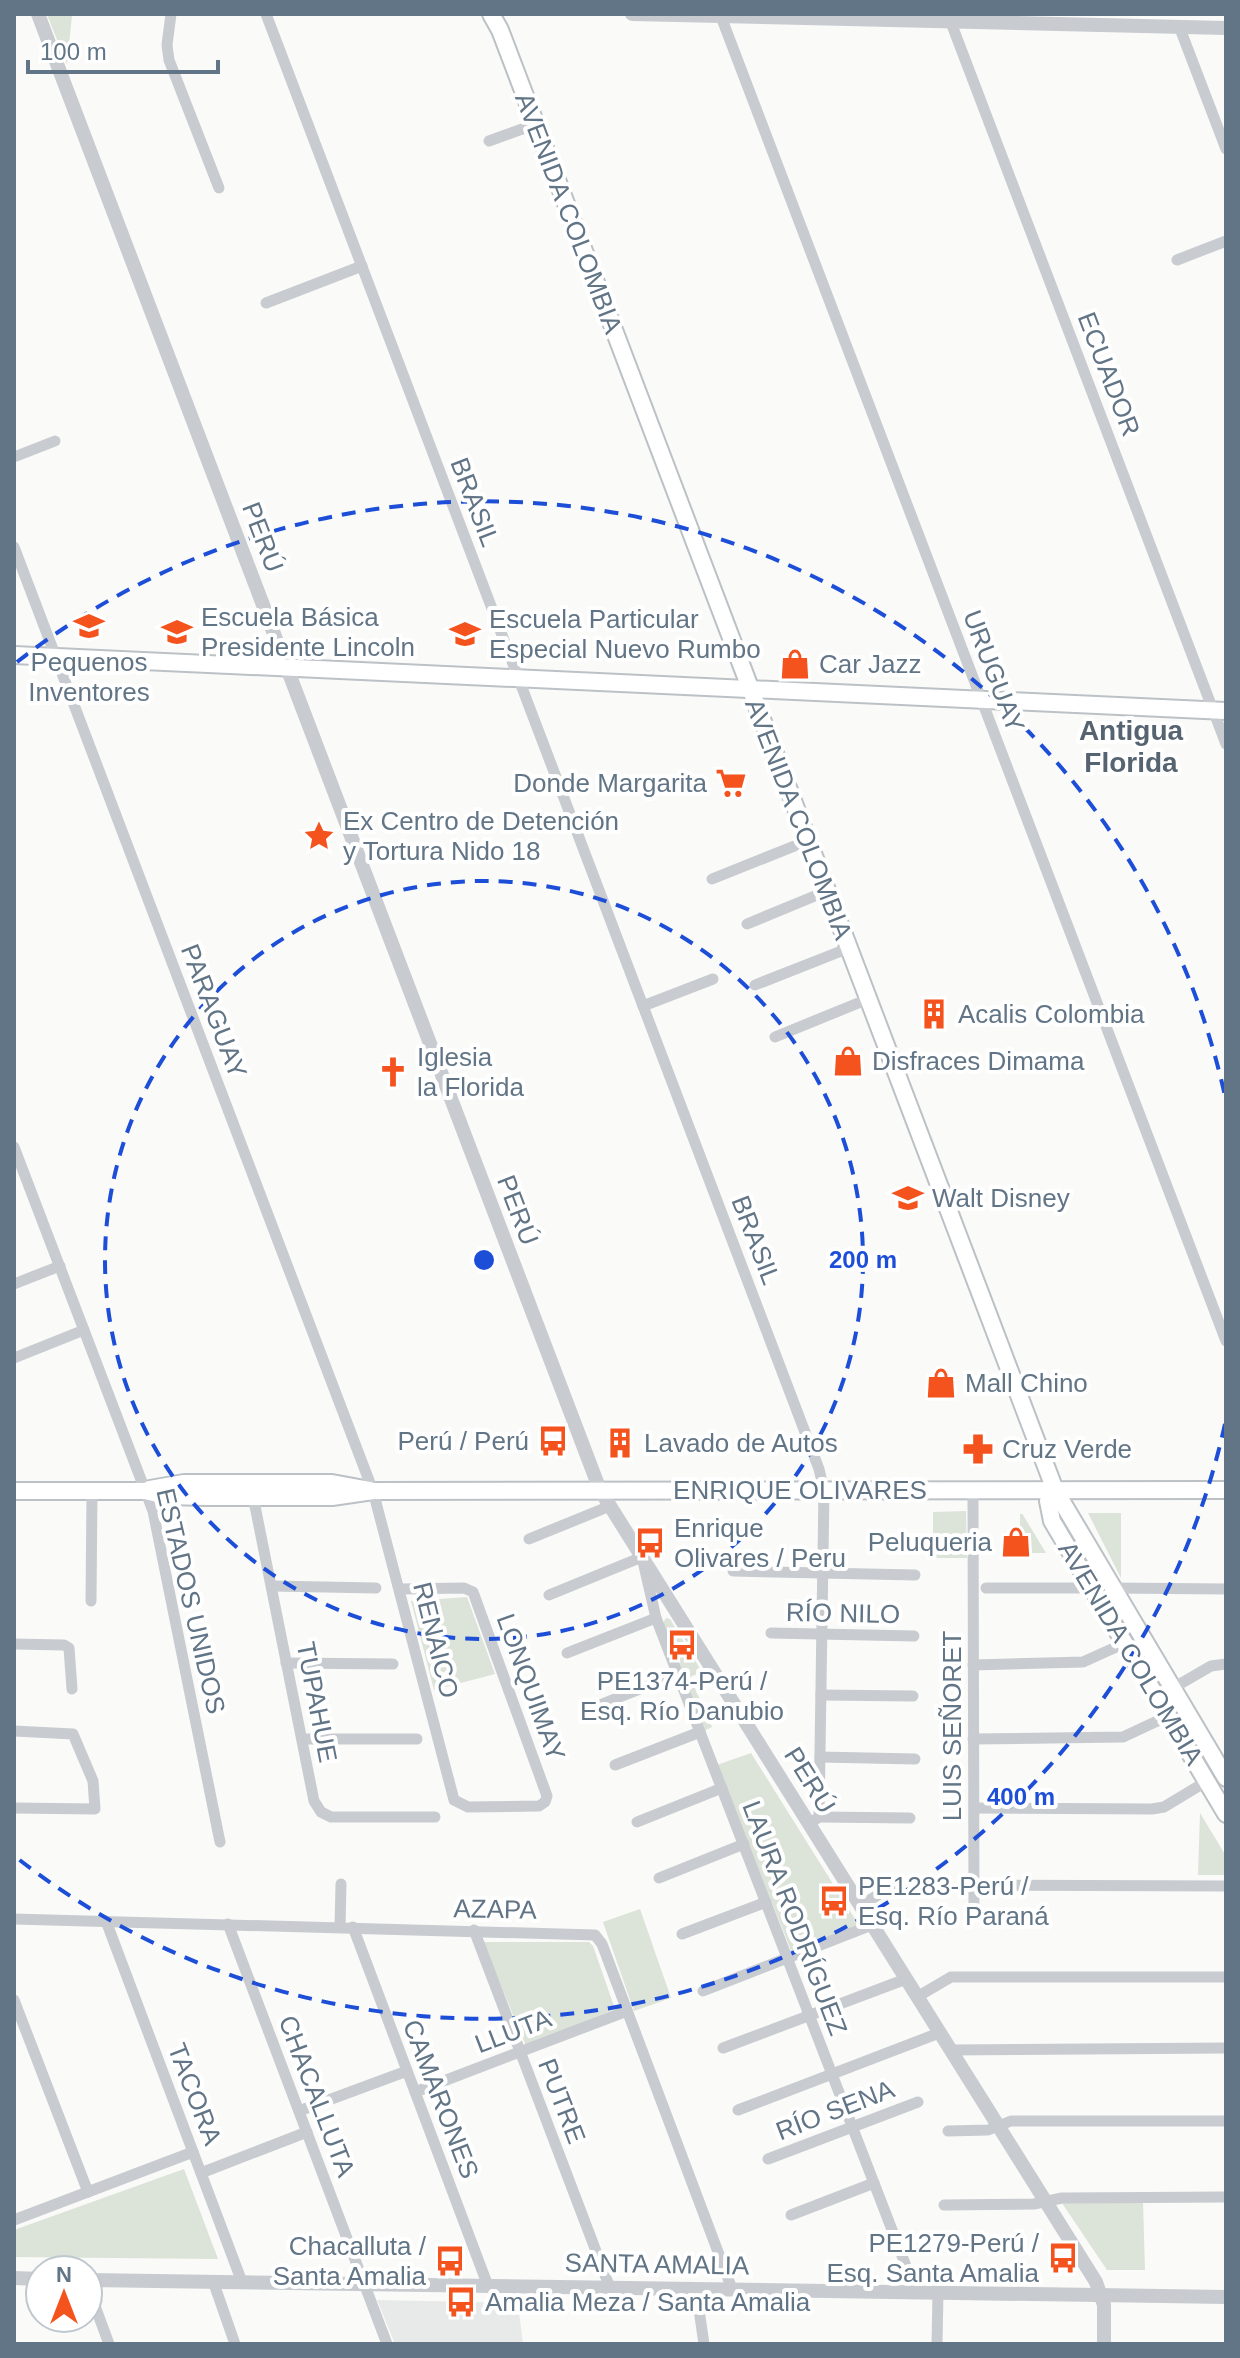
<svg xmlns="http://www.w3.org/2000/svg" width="1240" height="2358" font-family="Arial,sans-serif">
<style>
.built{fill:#e8e9e9}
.green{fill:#dce3d8}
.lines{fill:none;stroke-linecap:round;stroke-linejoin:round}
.secondary-casing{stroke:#bcc1c6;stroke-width:20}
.minor{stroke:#c8ccd0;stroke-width:11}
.tertiary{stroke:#c8ccd0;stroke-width:14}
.secondary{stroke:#fff;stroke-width:16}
.ring{fill:none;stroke:#1d4ed8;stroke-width:4;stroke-dasharray:14 10}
.labels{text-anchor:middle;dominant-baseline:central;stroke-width:8;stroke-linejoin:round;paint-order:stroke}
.street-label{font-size:26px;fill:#627586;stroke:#fff}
.poi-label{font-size:26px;fill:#627586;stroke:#fff;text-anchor:start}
.neighbourhood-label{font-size:28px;font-weight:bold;fill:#556470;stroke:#fff}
.centre{fill:#1d4ed8;stroke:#fff;stroke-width:4}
.ring-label{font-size:24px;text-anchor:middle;font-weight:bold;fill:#1d4ed8;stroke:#fff;stroke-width:8;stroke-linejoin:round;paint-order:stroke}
</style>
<rect width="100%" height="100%" fill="#fafaf8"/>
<path class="built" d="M 377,2300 L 518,2303 L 523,2344 L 395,2344 Z"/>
<g class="green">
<path d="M 47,15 L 72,15 L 67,64 Z"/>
<path d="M 966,1511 L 967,1558 L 933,1558 L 933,1512 Z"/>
<path d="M 1089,1513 L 1121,1513 L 1121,1578 L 1088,1513 Z"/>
<path d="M 1023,1514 L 1023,1515 L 1046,1553 L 1020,1553 L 1020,1514 Z"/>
<path d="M 467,1597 L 495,1674 L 434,1690 L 411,1601 Z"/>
<path d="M 666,1618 L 670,1619 L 702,1672 L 690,1677 L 712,1727 L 704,1731 L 663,1623 Z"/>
<path d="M 751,1753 L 860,1927 L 792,1953 L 717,1765 Z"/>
<path d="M 1200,1813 L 1226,1856 L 1226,1875 L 1198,1875 Z"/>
<path d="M 640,1909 L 671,1998 L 634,2011 L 603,1922 Z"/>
<path d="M 483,1942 L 589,1942 L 593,1946 L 615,2009 L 526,2046 Z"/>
<path d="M 184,2169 L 218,2259 L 14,2257 L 14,2230 Z"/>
<path d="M 1143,2201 L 1145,2270 L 1107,2270 L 1062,2203 Z"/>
</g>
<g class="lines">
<g class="secondary-casing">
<g id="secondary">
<path d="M 491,14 L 500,30 L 1055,1490 L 1226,1778"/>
<path d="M 14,655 L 1226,711"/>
<path d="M 150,1489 L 184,1483 L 332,1483 L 370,1490"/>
<path d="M 1055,1490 L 1048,1501 L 1052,1521 L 1226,1814"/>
<path d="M 14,1491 L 145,1491 L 166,1496 L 206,1497 L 332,1497 L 373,1491 L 1226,1490"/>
</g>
</g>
<g class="minor">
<path d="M 171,14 L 167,45 L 169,60 L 219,188"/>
<path d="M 266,14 L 819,1469 L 824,1490 L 819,1817 L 809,1824"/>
<path d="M 720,14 L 1226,1341"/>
<path d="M 950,20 L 1226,744"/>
<path d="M 1179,26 L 1226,149"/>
<path d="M 489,141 L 536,124"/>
<path d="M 1177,260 L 1226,241"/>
<path d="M 266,303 L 362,266"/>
<path d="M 14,457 L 55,441"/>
<path d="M 14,547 L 373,1491 L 454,1800 L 468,1807 L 539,1806 L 545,1802 L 547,1796 L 473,1592 L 464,1588 L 401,1589"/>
<path d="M 712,879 L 807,841"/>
<path d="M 747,924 L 827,891"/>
<path d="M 755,985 L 849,948"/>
<path d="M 643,1006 L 713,979"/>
<path d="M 775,1037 L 868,999"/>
<path d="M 14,1147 L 153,1511 L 220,1842"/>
<path d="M 14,1284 L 60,1266"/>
<path d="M 14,1358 L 84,1330"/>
<path d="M 973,1490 L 974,1914"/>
<path d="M 252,1491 L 314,1801 L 321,1812 L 331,1817 L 435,1817"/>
<path d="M 529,1539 L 610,1506"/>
<path d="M 733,1571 L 915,1575"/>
<path d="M 272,1586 L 376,1588"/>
<path d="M 986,1588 L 1093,1588"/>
<path d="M 1114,1588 L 1226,1589"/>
<path d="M 549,1595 L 642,1557 L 656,1618 L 916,2292"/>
<path d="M 91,1601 L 92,1491"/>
<path d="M 771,1633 L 914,1636"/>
<path d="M 14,1644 L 64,1645 L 69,1648 L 72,1689"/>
<path d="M 567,1653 L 656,1618"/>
<path d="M 286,1663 L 393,1664"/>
<path d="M 973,1665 L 1083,1662 L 1125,1643"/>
<path d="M 1173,1688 L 1211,1666 L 1226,1664"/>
<path d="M 821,1695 L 913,1696"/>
<path d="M 592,1708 L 678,1674"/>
<path d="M 14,1731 L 73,1734 L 93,1781 L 95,1809 L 14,1808"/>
<path d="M 302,1739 L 417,1739"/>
<path d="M 973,1739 L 1123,1737 L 1168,1716"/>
<path d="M 820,1757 L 915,1759"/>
<path d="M 615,1765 L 700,1732"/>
<path d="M 974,1808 L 1152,1809 L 1164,1807 L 1207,1781"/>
<path d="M 819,1817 L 910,1818"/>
<path d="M 637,1822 L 722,1788"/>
<path d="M 659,1878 L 744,1844"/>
<path d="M 974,1885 L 1226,1886"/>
<path d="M 860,1906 L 899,1882"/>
<path d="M 14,1919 L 595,1935 L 602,1944 L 732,2289"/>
<path d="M 106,1921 L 242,2282"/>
<path d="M 228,1924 L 387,2344"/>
<path d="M 340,1927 L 341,1884"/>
<path d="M 353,1927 L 488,2286"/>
<path d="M 474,1930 L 610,2288"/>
<path d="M 682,1934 L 766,1902"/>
<path d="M 703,1991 L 872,1925"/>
<path d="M 917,1997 L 951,1977 L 1226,1977"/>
<path d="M 14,2000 L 88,2192"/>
<path d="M 723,2048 L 906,1979"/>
<path d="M 950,2050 L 1226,2048"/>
<path d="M 415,2092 L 627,2011"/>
<path d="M 738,2110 L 939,2033"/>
<path d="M 299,2111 L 407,2071"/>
<path d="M 948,2131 L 988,2130 L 1011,2121 L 1226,2121"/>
<path d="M 768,2159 L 918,2102"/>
<path d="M 201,2173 L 307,2132"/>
<path d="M 944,2205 L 1034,2204 L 1062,2198 L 1226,2197"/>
<path d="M 791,2215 L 874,2183"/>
<path d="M 14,2220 L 193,2152"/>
<path d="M 213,2281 L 235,2344"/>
<path d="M 88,2287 L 109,2344"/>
<path d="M 696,2289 L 704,2344"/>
<path d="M 937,2344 L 938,2292"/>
</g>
<g class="tertiary">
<path d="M 38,14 L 600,1490 L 1096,2282 L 1104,2305 L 1104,2344"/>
<path d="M 632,14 L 1226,28"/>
<path d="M 14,2278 L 40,2279"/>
<path d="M 88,2280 L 1226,2297"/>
</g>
<use href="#secondary" class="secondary"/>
</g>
<g class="ring">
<circle cx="484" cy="1260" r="379"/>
<path d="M1225 1424A759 759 0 0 1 17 1858M17 662A759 759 0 0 1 1225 1096"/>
</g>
<defs>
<g id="school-bare" transform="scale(2.4)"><path d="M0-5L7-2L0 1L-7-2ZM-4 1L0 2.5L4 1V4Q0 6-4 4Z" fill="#f5531d" stroke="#fff" stroke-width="2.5" paint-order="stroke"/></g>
<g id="shop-bare" transform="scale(2.4)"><path d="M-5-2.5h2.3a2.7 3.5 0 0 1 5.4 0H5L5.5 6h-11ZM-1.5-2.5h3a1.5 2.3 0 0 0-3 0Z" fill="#f5531d" stroke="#fff" stroke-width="2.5" paint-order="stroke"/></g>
<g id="supermarket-bare" transform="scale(2.4)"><path d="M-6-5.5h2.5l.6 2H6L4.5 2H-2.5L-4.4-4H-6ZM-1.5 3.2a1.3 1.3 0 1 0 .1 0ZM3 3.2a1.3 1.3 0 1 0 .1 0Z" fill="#f5531d" stroke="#fff" stroke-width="2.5" paint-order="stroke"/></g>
<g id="sight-bare" transform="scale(2.4)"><path d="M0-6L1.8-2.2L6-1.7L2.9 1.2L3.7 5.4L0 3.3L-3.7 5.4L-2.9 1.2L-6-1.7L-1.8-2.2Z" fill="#f5531d" stroke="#fff" stroke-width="2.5" paint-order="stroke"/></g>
<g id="building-bare" transform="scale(2.4)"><path d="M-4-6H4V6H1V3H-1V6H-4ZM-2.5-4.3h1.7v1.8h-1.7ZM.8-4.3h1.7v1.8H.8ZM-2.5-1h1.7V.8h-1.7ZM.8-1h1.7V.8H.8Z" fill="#f5531d" stroke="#fff" stroke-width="2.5" paint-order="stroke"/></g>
<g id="church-bare" transform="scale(2.4)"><path d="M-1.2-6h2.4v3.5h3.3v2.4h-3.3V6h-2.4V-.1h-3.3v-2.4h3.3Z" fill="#f5531d" stroke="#fff" stroke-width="2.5" paint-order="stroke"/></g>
<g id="bus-bare" transform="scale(2.4)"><path d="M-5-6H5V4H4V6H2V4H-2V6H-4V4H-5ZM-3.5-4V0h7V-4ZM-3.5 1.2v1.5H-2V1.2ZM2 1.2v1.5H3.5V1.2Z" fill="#f5531d" stroke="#fff" stroke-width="2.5" paint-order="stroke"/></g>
<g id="pharmacy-bare" transform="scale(2.4)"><path d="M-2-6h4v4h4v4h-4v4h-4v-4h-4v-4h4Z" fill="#f5531d" stroke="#fff" stroke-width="2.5" paint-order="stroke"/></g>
</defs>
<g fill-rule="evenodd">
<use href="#school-bare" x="89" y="626"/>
<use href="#school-bare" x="177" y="632"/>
<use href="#school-bare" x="465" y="634"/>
<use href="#shop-bare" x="795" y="664"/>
<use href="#supermarket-bare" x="731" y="783"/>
<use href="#sight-bare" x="319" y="836"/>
<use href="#building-bare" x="934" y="1014"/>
<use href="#shop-bare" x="848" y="1061"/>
<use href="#church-bare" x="393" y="1072"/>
<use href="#school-bare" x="908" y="1198"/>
<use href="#shop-bare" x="941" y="1383"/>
<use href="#bus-bare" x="553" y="1441"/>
<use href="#building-bare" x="620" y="1443"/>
<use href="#pharmacy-bare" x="978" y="1449"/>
<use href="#shop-bare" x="1016" y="1542"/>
<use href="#bus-bare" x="650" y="1543"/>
<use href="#bus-bare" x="682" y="1645"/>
<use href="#bus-bare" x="834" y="1901"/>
<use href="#bus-bare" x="1063" y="2258"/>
<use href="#bus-bare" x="450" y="2261"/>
<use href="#bus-bare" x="461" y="2302"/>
</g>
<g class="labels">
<g class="street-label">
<text transform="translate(569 213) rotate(69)">AVENIDA COLOMBIA</text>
<text transform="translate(1109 374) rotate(69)">ECUADOR</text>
<text transform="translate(475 502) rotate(69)">BRASIL</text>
<text transform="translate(263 537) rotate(69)">PERÚ</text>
<text transform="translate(994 671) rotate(69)">URUGUAY</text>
<text transform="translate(799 819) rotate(69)">AVENIDA COLOMBIA</text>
<text transform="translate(214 1011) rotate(69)">PARAGUAY</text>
<text transform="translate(518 1210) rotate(69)">PERÚ</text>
<text transform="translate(756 1240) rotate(69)">BRASIL</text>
<text x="800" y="1490">ENRIQUE OLIVARES</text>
<text transform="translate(191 1601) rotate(77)">ESTADOS UNIDOS</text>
<text transform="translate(843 1613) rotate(1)">RÍO NILO</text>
<text transform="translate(436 1640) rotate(76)">RENAICO</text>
<text transform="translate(1131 1653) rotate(59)">AVENIDA COLOMBIA</text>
<text transform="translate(531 1687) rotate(70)">LONQUIMAY</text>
<text transform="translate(317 1702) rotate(79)">TUPAHUE</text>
<text transform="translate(952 1726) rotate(-90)">LUIS SEÑORET</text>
<text transform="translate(810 1780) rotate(58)">PERÚ</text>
<text transform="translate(495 1909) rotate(1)">AZAPA</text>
<text transform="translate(795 1918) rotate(69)">LAURA RODRÍGUEZ</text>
<text transform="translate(513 2031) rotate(-21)">LLUTA</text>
<text transform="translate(195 2094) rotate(69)">TACORA</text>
<text transform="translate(317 2096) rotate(69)">CHACALLUTA</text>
<text transform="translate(441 2099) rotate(69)">CAMARONES</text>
<text transform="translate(562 2101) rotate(69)">PUTRE</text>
<text transform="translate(835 2110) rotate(-21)">RÍO SENA</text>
<text transform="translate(657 2264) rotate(1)">SANTA AMALIA</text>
</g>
<g class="poi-label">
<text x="201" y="617">Escuela Básica<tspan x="201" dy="30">Presidente Lincoln</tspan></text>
<text x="489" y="619">Escuela Particular<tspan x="489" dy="30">Especial Nuevo Rumbo</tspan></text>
<text x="89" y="662" text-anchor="middle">Pequenos<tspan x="89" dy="30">Inventores</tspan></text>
<text x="819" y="664">Car Jazz</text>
<text x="707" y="783" text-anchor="end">Donde Margarita</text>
<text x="343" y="821">Ex Centro de Detención<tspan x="343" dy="30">y Tortura Nido 18</tspan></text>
<text x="958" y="1014">Acalis Colombia</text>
<text x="417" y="1057">Iglesia<tspan x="417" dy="30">la Florida</tspan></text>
<text x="872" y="1061">Disfraces Dimama</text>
<text x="932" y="1198">Walt Disney</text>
<text x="965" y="1383">Mall Chino</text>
<text x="529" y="1441" text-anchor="end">Perú / Perú</text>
<text x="644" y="1443">Lavado de Autos</text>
<text x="1002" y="1449">Cruz Verde</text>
<text x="674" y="1528">Enrique<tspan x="674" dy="30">Olivares / Peru</tspan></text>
<text x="992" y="1542" text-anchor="end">Peluqueria</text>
<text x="682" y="1681" text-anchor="middle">PE1374-Perú /<tspan x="682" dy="30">Esq. Río Danubio</tspan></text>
<text x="858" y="1886">PE1283-Perú /<tspan x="858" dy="30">Esq. Río Paraná</tspan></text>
<text x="1039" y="2243" text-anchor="end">PE1279-Perú /<tspan x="1039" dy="30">Esq. Santa Amalia</tspan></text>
<text x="426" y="2246" text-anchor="end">Chacalluta /<tspan x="426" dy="30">Santa Amalia</tspan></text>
<text x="485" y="2302">Amalia Meza / Santa Amalia</text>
</g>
<g class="neighbourhood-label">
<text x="1131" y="730">Antigua<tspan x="1131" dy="32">Florida</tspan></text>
</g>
</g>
<circle cx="484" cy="1260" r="12" class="centre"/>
<g class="ring-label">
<text x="863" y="1268">200 m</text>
<text x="1021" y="1805">400 m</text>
</g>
<rect width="1240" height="2358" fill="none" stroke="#627586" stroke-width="32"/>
<g transform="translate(64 2294)"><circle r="38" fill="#ffffff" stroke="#c0c8cf" stroke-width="2"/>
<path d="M0-6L14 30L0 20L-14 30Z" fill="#f5531d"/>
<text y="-12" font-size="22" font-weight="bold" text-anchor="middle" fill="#627586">N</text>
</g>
<path d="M28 60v12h190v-12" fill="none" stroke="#627586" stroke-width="4"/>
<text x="40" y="60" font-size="24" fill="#627586" stroke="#ffffff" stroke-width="6" paint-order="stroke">100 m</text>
</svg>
